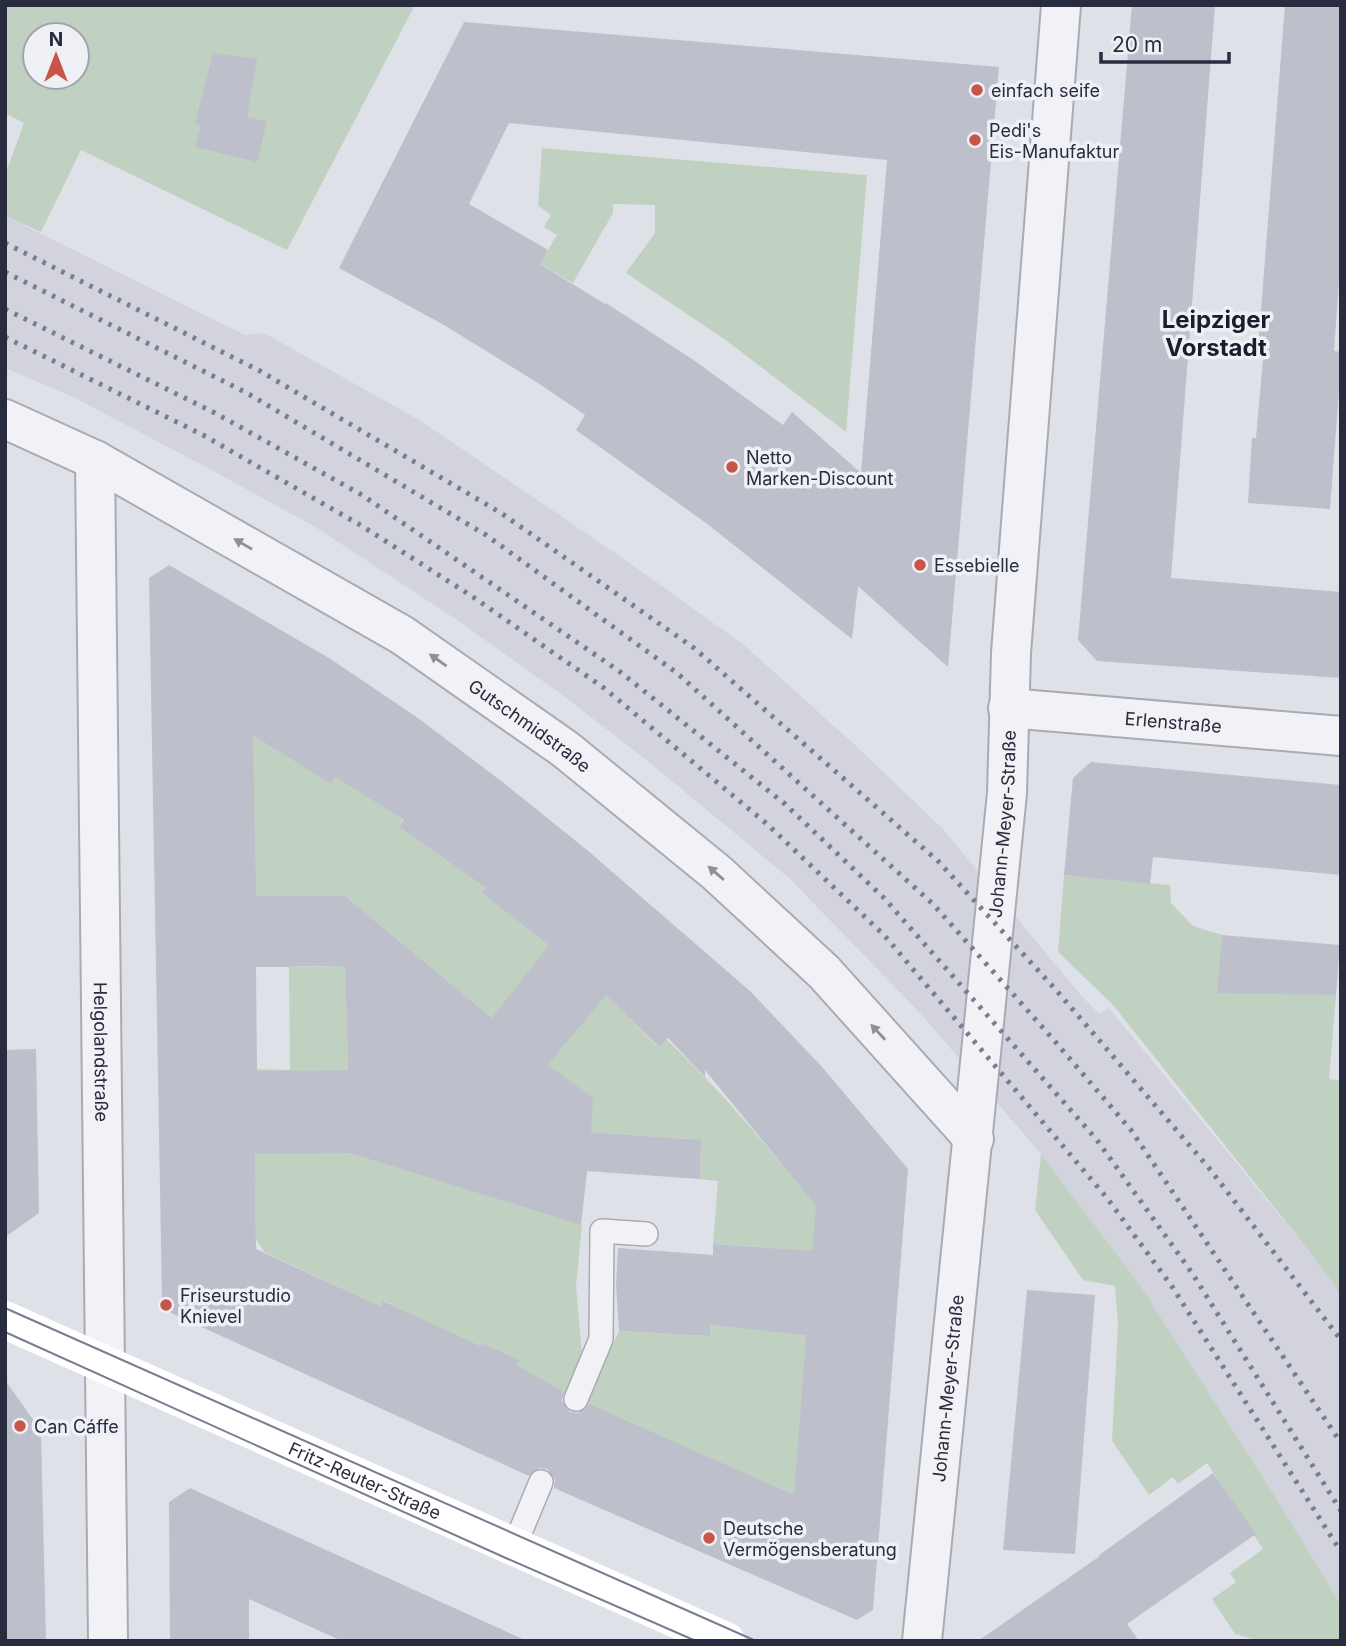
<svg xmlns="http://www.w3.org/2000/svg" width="1346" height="1646" font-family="Inter,sans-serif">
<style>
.built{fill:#d2d3dd}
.green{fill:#c1d1c1;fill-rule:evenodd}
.building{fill:#bdbfca;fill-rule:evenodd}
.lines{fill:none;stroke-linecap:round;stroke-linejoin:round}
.service-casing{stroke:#a8abb5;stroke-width:26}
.minor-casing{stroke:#a8abb5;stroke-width:42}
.service{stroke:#f2f2f6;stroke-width:23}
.minor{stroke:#f2f2f6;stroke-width:38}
.secondary{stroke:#fff;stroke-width:38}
.tram{stroke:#7a7d91;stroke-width:2}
.rail{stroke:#7a7d91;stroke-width:5;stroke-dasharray:3.5 7;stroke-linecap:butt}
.oneway{fill:#8e8f9a}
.poi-dot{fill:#c7554a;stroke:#eff0f5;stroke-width:2.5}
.labels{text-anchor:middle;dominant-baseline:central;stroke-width:7;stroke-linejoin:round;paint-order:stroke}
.poi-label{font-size:18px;fill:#292c3e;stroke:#eff0f5;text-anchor:start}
.street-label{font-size:18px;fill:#292c3e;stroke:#eff0f5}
.district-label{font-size:24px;font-weight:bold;fill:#1b1d2f;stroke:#eff0f5}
</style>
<rect width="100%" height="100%" fill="#dfe1e8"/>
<path class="built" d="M 5,216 L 245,335 L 264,333 L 421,421 L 621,557 L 744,645 L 855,745 L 943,829 L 1079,993 L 1099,1014 L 1109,1008 L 1313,1256 L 1341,1295 L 1341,1605 L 1276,1498 L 1140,1285 L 1041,1154 L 920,1013 L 789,878 L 644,758 L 561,694 L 460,622 L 317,528 L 208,468 L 73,397 L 5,368 Z"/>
<g class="green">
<path d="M 5,5 L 415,5 L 287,250 L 81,150 L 41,232 L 5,216 L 5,175 L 24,123 L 5,113 ZM 35,35 L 77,35 L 77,77 L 35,77 Z"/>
<path d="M 542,148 L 867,175 L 846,432 L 727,341 L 626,273 L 655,233 L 655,205 L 613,204 L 613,213 L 573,283 L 540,264 L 557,235 L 544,227 L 551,215 L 538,206 Z"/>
<path d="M 241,689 L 331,784 L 336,777 L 369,795 L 403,820 L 399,827 L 486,888 L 483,893 L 588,968 L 630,1019 L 658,1047 L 666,1039 C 723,1092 772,1152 821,1212 L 813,1246 L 798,1445 L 808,1466 L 803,1513 L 668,1440 L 585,1403 L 619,1331 L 709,1336 L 710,1325 L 770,1331 L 774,1248 L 713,1244 L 718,1181 L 700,1179 L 701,1152 L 688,1139 L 591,1132 L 548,1065 L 582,1024 L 492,1018 L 345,896 L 294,897 L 296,967 L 345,966 L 348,1070 L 291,1071 L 349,1153 L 582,1225 L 576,1286 L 583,1364 L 570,1395 L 514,1370 L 518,1361 L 481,1343 L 477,1353 L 421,1319 L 384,1301 L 380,1311 L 330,1283 L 264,1252 L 256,1239 L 253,1069 L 290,1070 L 289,967 L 247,967 L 257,925 L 256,887 L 246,886 Z"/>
<path d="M 1064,875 L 1170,885 L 1171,903 L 1193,926 L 1222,935 L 1218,992 L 1336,995 L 1329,1079 L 1341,1081 L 1341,1295 L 1313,1256 L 1113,1005 L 1058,952 Z"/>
<path d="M 1041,1154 L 1140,1285 L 1276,1498 L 1341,1605 L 1341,1641 L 1260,1641 L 1235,1634 L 1212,1599 L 1236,1582 L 1230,1573 L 1263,1549 L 1207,1463 L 1178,1484 L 1173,1477 L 1149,1495 L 1112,1441 L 1118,1323 L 1115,1286 L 1083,1280 L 1035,1210 Z"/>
</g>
<g class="building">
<path d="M 1132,5 L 1215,5 L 1171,578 L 1341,592 L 1341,678 L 1097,661 L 1078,640 Z"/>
<path d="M 1285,5 L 1341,5 L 1341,252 L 1334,351 L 1341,352 L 1341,364 L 1330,509 L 1248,503 L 1252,438 L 1256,438 L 1264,348 L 1258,348 Z"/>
<path d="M 464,22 L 999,67 L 948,667 L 858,586 L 852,639 L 706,523 L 576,430 L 585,415 L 538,383 L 444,325 L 339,268 ZM 509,123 L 887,160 L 861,473 L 792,412 L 783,425 L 695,361 L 606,303 L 605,304 L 540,264 L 548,250 L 469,204 Z"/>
<path d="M 213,53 L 257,59 L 247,117 L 267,121 L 257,162 L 195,147 L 201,126 L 195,123 Z"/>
<path d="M 169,565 L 329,658 L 418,718 L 505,784 L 587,850 L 750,991 L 823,1068 L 908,1169 L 873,1610 L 857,1620 L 554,1488 L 555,1480 L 547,1469 L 539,1468 L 529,1476 L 171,1313 L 162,1299 L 149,578 ZM 253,735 L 331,784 L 336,777 L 404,820 L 399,827 L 486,888 L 482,893 L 549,945 L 492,1018 L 345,896 L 256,896 ZM 345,966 L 348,1070 L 257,1071 L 256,967 ZM 606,995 L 659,1047 L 668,1038 L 705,1077 L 705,1070 L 816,1206 L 812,1251 L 713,1244 L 713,1255 L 618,1248 L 616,1286 L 619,1331 L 710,1336 L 710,1325 L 806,1335 L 794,1495 L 589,1404 L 578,1413 L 570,1412 L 562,1401 L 564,1392 L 516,1365 L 519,1360 L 481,1343 L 480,1346 L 383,1301 L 381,1307 L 256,1249 L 255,1154 L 349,1153 L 581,1225 L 587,1171 L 700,1179 L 701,1140 L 591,1132 L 593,1098 L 548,1065 Z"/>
<path d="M 1091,762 L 1341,785 L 1341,875 L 1153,857 L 1150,884 L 1064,875 L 1073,778 Z"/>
<path d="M 1222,935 L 1340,945 L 1336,995 L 1217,993 Z"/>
<path d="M 36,1049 L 39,1213 L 5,1237 L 5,1050 Z"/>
<path d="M 1027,1290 L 1095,1295 L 1075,1554 L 1003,1550 Z"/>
<path d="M 5,1380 L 41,1431 L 46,1641 L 5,1641 Z"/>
<path d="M 1213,1473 L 1256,1534 L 1127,1624 L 1139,1641 L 978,1641 L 1100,1556 L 1098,1556 Z"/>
<path d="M 190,1488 L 262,1521 L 527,1641 L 342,1641 L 249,1599 L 249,1641 L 170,1641 L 169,1502 Z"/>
</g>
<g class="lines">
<g class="service-casing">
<g id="service">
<path d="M 576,1399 L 601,1339 L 602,1231 L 646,1234"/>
<path d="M 514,1547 L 541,1482"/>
</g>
</g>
<g class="minor-casing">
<g id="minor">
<path id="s1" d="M 5,419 L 95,460 L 402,635 L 565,749 L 717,873 L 824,972 L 974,1139"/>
<path id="s2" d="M 95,460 L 108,1641"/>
<path id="s3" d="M 1008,708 L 1341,736"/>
<path id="s4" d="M 922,1641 L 1007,793 L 1011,653 L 1061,5"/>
</g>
</g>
<use href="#service" class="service"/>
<use href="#minor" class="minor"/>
<path class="secondary" id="s5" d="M 5,1320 L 726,1641"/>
<g class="tram">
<path d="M 5,1308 L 756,1641"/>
<path d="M 5,1332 L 508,1559 L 696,1641"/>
</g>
<g class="rail">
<path d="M 5,243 L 260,371 L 501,513 L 694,648 L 938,861 L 1056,990 L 1209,1168 L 1341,1340"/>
<path d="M 5,272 L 247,393 L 486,535 L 677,673 L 933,904 L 1052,1038 L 1131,1130 L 1341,1443"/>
<path d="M 5,309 L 215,413 L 362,495 L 619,671 L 785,804 L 884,898 L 1097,1140 L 1192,1273 L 1341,1511"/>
<path d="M 5,337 L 203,435 L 362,526 L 473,597 L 604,688 L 767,824 L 884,935 L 1107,1198 L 1173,1288 L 1341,1552"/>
</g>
</g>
<defs><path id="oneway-solid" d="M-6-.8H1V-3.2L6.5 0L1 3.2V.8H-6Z" transform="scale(1.75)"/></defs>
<g class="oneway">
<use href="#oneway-solid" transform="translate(243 544) rotate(-150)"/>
<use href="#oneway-solid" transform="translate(438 660) rotate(-145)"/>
<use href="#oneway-solid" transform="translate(716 873) rotate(-139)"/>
<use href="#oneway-solid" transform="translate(878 1032) rotate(-133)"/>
</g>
<g class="poi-dot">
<circle cx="977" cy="90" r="7"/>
<circle cx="975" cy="140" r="7"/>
<circle cx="732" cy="467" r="7"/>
<circle cx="920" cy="565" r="7"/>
<circle cx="166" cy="1305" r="7"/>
<circle cx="20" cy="1426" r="7"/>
<circle cx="709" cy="1538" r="7"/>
</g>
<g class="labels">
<g class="poi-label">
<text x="991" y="90">einfach seife</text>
<text x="989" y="130">Pedi's<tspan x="989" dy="21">Eis-Manufaktur</tspan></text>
<text x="746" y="457">Netto<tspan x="746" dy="21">Marken-Discount</tspan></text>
<text x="934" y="565">Essebielle</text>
<text x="180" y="1295">Friseurstudio<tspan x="180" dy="21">Knievel</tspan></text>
<text x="34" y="1426">Can Cáffe</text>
<text x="723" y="1528">Deutsche<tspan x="723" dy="21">Vermögensberatung</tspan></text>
</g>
<g class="street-label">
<text stroke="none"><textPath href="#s3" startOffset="166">Erlenstraße</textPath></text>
<text stroke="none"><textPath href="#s1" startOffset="609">Gutschmidstraße</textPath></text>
<text stroke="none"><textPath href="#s4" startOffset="821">Johann-Meyer-Straße</textPath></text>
<text stroke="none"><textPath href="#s2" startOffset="592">Helgolandstraße</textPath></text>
<text stroke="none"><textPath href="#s4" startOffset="254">Johann-Meyer-Straße</textPath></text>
<text stroke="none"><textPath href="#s5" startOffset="394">Fritz-Reuter-Straße</textPath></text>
</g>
<g class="district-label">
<text x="1216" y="319">Leipziger<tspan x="1216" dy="28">Vorstadt</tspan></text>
</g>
</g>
<rect width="1346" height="1646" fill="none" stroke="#292c3e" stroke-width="14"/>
<g transform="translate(56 56)"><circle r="33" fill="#eff0f5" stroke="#a0a2ac" stroke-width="2"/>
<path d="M0-5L12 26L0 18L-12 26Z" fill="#c7554a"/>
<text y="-10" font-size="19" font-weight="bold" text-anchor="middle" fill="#292c3e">N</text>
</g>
<path d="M1101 52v10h128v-10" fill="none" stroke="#292c3e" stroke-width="3.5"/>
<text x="1112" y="52" font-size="21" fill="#292c3e" stroke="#eff0f5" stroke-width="5" paint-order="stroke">20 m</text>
</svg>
